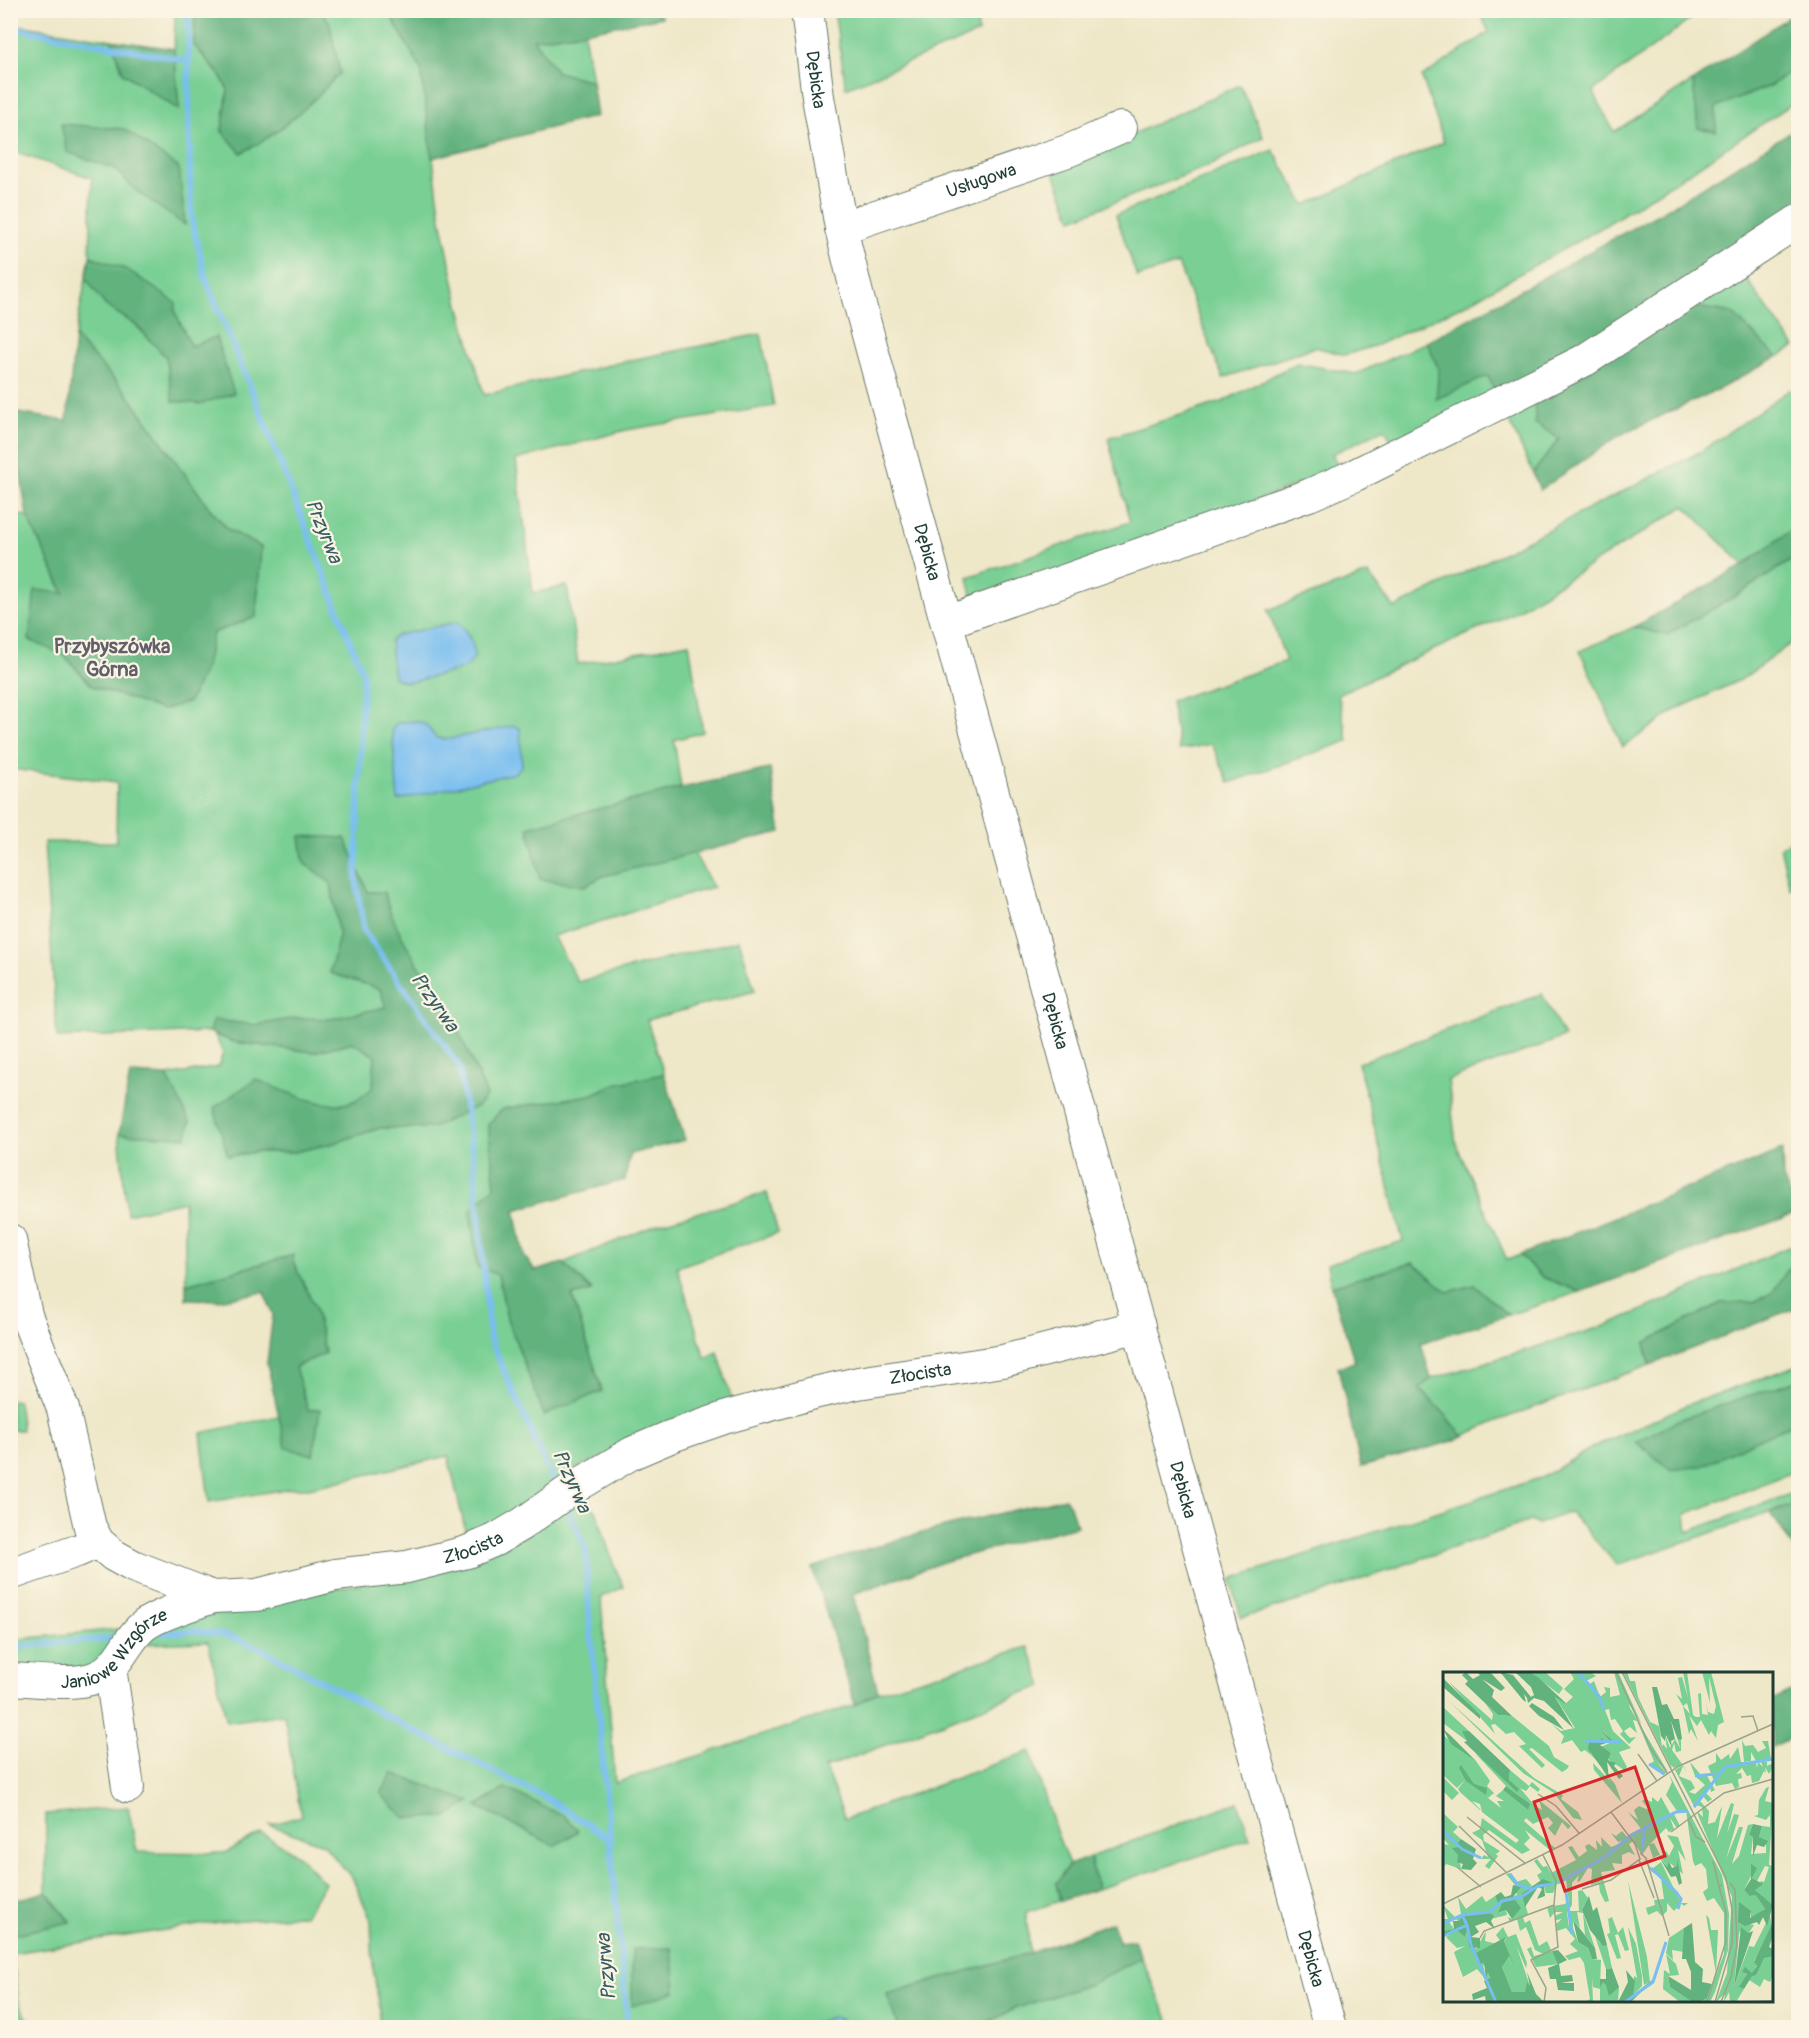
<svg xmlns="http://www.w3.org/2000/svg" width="1809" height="2038" font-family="Pangolin,sans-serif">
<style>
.green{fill:#79cf94;stroke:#4c8664;stroke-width:1.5;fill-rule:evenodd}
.forest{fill:#62b27e;stroke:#407859;stroke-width:1.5}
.water{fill:#78bef0;stroke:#4c7e92;stroke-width:1.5}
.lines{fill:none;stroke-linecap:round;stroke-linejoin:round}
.stream{stroke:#78bef0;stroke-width:6}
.minor-casing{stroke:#677868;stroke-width:34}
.minor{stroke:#fff;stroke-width:32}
.labels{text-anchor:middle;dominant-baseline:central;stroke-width:4.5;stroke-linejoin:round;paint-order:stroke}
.street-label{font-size:18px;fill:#1f3d34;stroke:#fcf5e5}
.water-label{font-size:20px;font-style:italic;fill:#355d63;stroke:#fcf5e5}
.neighbourhood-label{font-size:20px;font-weight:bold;fill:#5f6069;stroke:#fcf5e5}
.inset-river{fill:none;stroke:#78bef0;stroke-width:3}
.inset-road{fill:none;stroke:#9ba38d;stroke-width:1.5}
.view{fill:#d62828;fill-opacity:0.15;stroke:#d62828;stroke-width:3}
.inset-edge{fill:none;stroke:#1f3d34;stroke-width:3}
</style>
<rect width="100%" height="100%" fill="#fcf5e5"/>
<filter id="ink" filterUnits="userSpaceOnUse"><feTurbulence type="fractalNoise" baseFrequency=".0167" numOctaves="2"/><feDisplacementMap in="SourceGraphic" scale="12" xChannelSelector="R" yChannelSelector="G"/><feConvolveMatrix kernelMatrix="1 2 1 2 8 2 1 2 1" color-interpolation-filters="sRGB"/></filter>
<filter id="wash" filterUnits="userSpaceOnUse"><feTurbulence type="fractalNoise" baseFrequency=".008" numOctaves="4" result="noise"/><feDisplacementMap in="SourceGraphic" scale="24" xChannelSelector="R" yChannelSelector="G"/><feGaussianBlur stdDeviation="1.35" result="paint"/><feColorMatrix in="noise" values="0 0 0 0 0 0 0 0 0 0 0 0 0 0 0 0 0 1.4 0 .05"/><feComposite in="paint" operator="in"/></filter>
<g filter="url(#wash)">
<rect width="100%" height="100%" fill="#eee7c8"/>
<g class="green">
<path d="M 175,11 L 195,11 L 194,45 L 221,77 L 228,90 L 222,131 L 329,21 L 320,11 L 388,11 L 421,69 L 441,219 L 458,301 L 484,395 L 626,361 L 761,334 L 774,406 L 626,430 L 516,460 L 533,593 L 567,586 L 578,664 L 689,643 L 703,732 L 674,740 L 681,788 L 529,827 L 584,886 L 603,876 L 694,853 L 713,887 L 553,936 L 578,982 L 739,940 L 755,991 L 647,1020 L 664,1074 L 615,1084 L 591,1095 L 503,1109 L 488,1124 L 495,1186 L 498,1275 L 507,1318 L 544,1415 L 602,1390 L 572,1296 L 592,1290 L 563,1263 L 658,1224 L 767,1193 L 778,1233 L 677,1267 L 705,1358 L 718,1352 L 733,1405 L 569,1471 L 549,1488 L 468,1542 L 448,1456 L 309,1488 L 292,1488 L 209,1502 L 201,1433 L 279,1416 L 287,1448 L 313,1455 L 319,1409 L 308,1410 L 294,1367 L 325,1353 L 315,1307 L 293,1262 L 294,1255 L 186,1284 L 184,1201 L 127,1214 L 119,1134 L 186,1137 L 190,1122 L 167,1076 L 218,1067 L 223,1053 L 215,1035 L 234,1042 L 314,1052 L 353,1042 L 375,1056 L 373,1088 C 367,1092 360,1099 353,1101 C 328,1113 279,1089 255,1079 L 229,1156 L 256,1152 L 294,1152 L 334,1143 L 380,1128 L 432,1128 L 487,1095 C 475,1070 465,1043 452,1019 C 428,976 397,941 384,893 L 368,892 L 345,838 L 300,837 L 304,863 L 331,883 L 339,937 L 330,972 L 380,989 L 386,1007 L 331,1019 L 296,1018 L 257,1025 L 213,1020 L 209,1032 L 57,1038 L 44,842 L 116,842 L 117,782 L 11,769 L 11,514 L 27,516 L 64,594 L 29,640 L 64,655 L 92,686 L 206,666 L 213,633 L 256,617 L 261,547 L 229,530 L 210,509 L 125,391 L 75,337 L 86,278 L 105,305 L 136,325 L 166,357 L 216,338 L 191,346 L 175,312 L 128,270 L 90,256 L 92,178 L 11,151 L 11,24 L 112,40 L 124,73 L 179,110 L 174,49 ZM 115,169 L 185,224 L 139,193 Z"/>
<path d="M 834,11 L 977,11 L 978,33 L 846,88 Z"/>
<path d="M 1479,11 L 1702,11 L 1593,91 L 1614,132 L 1693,81 L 1698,128 L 1716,107 L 1770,86 L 1798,66 L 1798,100 L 1687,174 L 1599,229 L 1468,303 L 1377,345 L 1345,355 L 1315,347 L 1223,378 L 1178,264 L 1137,277 L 1116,215 L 1273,150 L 1305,205 L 1444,142 L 1422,77 L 1489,32 Z"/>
<path d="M 584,32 L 592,81 L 557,72 L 533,39 Z"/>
<path d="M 1240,85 L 1263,137 L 1211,165 L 1072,219 L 1050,163 L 1129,136 Z"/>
<path d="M 1742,273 L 1795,347 L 1777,357 L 1732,313 L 1691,306 Z"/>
<path d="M 1427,342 L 1439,370 L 1488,376 L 1497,396 L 1397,448 L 1384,429 L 1332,454 L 1340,469 L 974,605 L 968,577 L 1130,522 L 1108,438 L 1222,402 L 1297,363 L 1356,374 Z"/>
<path d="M 1789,390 L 1798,393 L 1798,525 L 1744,565 L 1685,506 L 1511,614 L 1338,694 L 1348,741 L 1229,783 L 1212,744 L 1179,750 L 1171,701 L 1286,661 L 1268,610 L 1368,574 L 1395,608 L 1700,452 Z"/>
<path d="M 1536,394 L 1560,438 L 1533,473 L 1505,412 Z"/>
<path d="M 1798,556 L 1798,638 L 1742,679 L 1677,709 L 1623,747 L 1580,651 L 1634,627 L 1666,635 L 1734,597 Z"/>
<path d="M 1798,838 L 1798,885 L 1790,888 L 1780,847 Z"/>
<path d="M 1542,994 L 1564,1037 L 1448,1080 L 1456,1144 L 1507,1260 L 1520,1255 L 1542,1277 L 1580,1292 L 1508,1315 L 1474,1285 L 1448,1292 L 1413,1263 L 1331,1286 L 1327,1264 L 1403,1241 L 1358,1063 Z"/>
<path d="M 1798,1243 L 1798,1292 L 1789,1269 L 1772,1293 L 1754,1302 L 1721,1303 L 1645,1343 L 1650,1365 L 1497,1421 L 1463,1436 L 1444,1413 L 1419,1388 L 1431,1379 L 1605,1326 Z"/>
<path d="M 1798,1365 L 1798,1380 L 1748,1396 L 1782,1428 L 1798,1423 L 1798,1470 L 1686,1514 L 1688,1532 L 1798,1491 L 1798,1503 L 1617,1565 L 1570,1512 L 1538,1524 L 1530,1521 L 1311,1597 L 1241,1618 L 1231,1579 L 1543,1477 L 1593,1447 L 1687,1405 Z"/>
<path d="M 11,1400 L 18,1401 L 22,1430 L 11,1430 Z"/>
<path d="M 580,1491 L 597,1513 L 613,1563 L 624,1587 L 601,1597 L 615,1783 L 855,1705 L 878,1692 L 1028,1647 L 1043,1686 L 1007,1698 L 825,1768 L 845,1819 L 1030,1751 L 1056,1831 L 1069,1865 L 1056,1883 L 1060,1901 L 1026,1912 L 1030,1953 L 887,1994 L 898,2027 L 378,2027 L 380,2009 L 373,1969 L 371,1920 L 353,1879 L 323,1844 L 270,1825 L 301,1816 L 284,1714 L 227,1722 L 208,1642 L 142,1644 L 162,1623 L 419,1572 ZM 477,1806 L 565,1817 L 578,1831 L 555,1846 Z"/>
<path d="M 129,1628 L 94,1669 L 11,1672 L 10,1640 Z"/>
<path d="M 1238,1802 L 1250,1839 L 1097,1889 L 1090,1857 Z"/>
<path d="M 128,1807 L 137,1852 L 225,1853 L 261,1833 L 298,1855 L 325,1883 L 305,1915 L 219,1922 L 12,1953 L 19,2003 L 32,2027 L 11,2027 L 10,1935 L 70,1921 L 46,1892 L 46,1814 Z"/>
<path d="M 1141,1957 L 1169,2021 L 1148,2028 L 978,2028 L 1016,2008 L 1093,1983 Z"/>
</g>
<g class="forest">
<path d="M 510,10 L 518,15 L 558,10 L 654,10 L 662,17 L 584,32 L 533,39 L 557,72 L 592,81 L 597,116 L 432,158 L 421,69 L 388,11 Z"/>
<path d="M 195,11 L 320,11 L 329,21 L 340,73 C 308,106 283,132 241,153 L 222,131 L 228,90 L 221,76 L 194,45 Z"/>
<path d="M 1798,11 L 1798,65 L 1770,86 L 1716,107 L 1716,131 L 1698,128 L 1693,81 Z"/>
<path d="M 112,40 L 174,49 L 179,110 L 123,73 Z"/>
<path d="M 61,124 L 124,129 L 179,168 L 185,225 L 139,193 L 115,169 L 67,152 Z"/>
<path d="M 1798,127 L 1798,204 L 1747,236 L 1656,300 L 1497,396 L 1488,376 L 1436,399 L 1439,370 L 1427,342 L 1676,204 Z"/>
<path d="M 90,256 L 128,270 L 176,303 L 175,312 L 191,346 L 216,337 L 234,393 L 201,404 L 173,401 L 166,357 L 136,325 L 105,305 L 86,278 Z"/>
<path d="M 1691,306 L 1732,313 L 1777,357 L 1723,387 L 1620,435 L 1540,490 L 1533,473 L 1559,439 L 1535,423 L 1536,394 Z"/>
<path d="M 75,337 L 125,391 L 210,509 L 229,530 L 261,547 L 256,617 L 213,633 L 206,666 L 189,702 L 162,710 L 92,686 L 64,655 L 29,640 L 35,590 L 64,593 L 27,516 L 11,412 L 67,421 Z"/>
<path d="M 1798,525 L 1798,556 L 1734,597 L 1666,635 L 1634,627 L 1744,565 Z"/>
<path d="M 770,769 L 781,832 L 603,876 L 584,886 L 540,879 L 528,827 L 681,788 Z"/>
<path d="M 300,836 L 345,838 L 368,892 L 384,892 C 397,941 428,975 452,1019 C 465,1043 475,1070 487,1095 L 478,1106 L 432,1128 L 380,1128 L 334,1143 L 294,1152 L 256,1152 L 228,1156 L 214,1108 L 256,1079 C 279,1089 328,1113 354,1101 C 360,1098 367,1092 373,1088 L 375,1056 L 353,1042 L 314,1052 L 234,1042 L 209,1032 L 213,1020 L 257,1025 L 296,1018 L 331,1019 L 386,1007 L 380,989 L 330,973 L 339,937 L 331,883 L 304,863 Z"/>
<path d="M 130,1074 L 167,1076 L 190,1122 L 186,1137 L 119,1134 Z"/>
<path d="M 664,1074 L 685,1140 L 630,1154 L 625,1180 L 515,1210 L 524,1256 L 535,1271 L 563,1263 L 592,1291 L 572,1296 L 602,1391 L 544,1415 L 507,1318 L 498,1275 L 477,1267 L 470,1211 L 495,1186 L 488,1124 L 503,1109 L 591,1095 L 615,1084 Z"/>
<path d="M 1782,1150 L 1783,1178 L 1797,1213 L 1580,1292 L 1542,1277 L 1520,1255 Z"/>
<path d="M 294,1255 L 293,1262 L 315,1307 L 325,1353 L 295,1367 L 308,1410 L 320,1409 L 313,1455 L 286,1448 L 267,1363 L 273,1314 L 264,1292 L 218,1300 L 186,1299 L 186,1284 Z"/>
<path d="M 1413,1263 L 1448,1292 L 1474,1285 L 1508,1315 L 1421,1343 L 1431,1379 L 1419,1388 L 1444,1413 L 1463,1436 L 1453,1441 L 1361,1467 L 1338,1367 L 1355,1362 L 1331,1286 Z"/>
<path d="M 1789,1268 L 1798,1292 L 1798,1307 L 1650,1365 L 1645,1343 L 1721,1303 L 1754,1302 L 1772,1293 Z"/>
<path d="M 1798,1380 L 1798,1423 L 1782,1428 L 1702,1466 L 1671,1470 L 1636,1442 L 1676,1421 L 1748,1396 Z"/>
<path d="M 1065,1498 L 1070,1506 L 1077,1526 L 946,1561 L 853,1594 L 878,1692 L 855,1705 L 812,1568 C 894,1537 980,1518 1065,1498 Z"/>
<path d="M 1798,1503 L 1798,1556 L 1771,1513 Z"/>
<path d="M 1798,1688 L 1798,1734 L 1772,1747 L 1772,1700 Z"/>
<path d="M 392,1773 L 470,1802 L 446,1817 L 405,1818 L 381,1794 Z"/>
<path d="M 505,1788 L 565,1817 L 578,1831 L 555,1846 L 477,1806 Z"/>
<path d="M 1090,1857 L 1097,1889 L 1060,1901 L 1056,1883 L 1069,1865 Z"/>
<path d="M 46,1892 L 70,1922 L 11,1935 L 11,1901 Z"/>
<path d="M 1112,1922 L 1119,1942 L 1134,1940 L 1141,1957 L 1093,1983 L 1016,2008 L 978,2027 L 898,2027 L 887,1994 L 1030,1953 Z"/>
<path d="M 672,1948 L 676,1991 L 632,2006 L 632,1949 Z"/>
</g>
<g class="water">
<path d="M 457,622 C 464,627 467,633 471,641 C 484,669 455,671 435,676 C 427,678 416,682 407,682 C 403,682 398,679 394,677 L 390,641 L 398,635 Z"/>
<path d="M 416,721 L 425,724 L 436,738 L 449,739 L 513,726 L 520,728 L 522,765 L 515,773 L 398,800 L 392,730 L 396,723 Z"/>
<path d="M 832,2017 L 840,2019 L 847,2027 L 802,2027 Z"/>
</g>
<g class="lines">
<g class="stream">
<path d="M 188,10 L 190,182 L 192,221 L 206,280 L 257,403 L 363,674 L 356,879 L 364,931 L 459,1066 L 474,1162 L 490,1339 L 556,1488"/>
<path d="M 10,27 L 189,61"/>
<path d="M 565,1505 L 580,1535 L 586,1552 L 589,1614 L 628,2028"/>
<path d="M 162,1633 L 196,1631 L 226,1635 L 260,1648 L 412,1730 L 546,1798 L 610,1839"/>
<path d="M 10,1647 L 117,1638"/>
</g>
</g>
</g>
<g filter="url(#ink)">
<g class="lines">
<g class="minor-casing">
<g id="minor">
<path id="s1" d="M 807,10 L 818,97 L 841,228 L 858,298 L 1330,2028"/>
<path id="s2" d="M 841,228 L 1070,150 L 1121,128"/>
<path d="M 947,622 L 1309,495 L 1355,475 L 1585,360 L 1798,221"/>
<path id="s3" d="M 10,1240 L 26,1315 L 63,1409 L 90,1527 L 98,1542 L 113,1555 L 133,1566 L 213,1597 L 257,1595 L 335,1575 L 407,1567 L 467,1552 L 495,1540 L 522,1524 L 570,1490 L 632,1453 L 672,1436 L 727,1417 L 814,1393 L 858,1383 L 1003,1361 L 1139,1326"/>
<path d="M 10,1574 L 77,1551 L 98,1542"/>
<path d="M 110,1668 L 128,1787"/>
<path id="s4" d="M 10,1679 C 35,1680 72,1686 94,1678 C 118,1669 124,1644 141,1628 C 154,1615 194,1604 213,1597"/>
</g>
</g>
<use href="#minor" class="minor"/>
</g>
</g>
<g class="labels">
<g class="street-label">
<text stroke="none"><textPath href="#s1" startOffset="70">Dębicka</textPath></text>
<text stroke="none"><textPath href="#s2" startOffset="148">Usługowa</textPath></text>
<text stroke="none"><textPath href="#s1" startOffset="556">Dębicka</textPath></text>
<text stroke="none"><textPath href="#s1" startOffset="1042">Dębicka</textPath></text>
<text stroke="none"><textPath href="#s3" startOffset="1196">Złocista</textPath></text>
<text stroke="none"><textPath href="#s1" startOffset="1528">Dębicka</textPath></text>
<text stroke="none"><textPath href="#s3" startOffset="710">Złocista</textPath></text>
<text stroke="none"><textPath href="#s4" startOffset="117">Janiowe Wzgórze</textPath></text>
<text stroke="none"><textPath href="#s1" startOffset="2014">Dębicka</textPath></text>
</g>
<g class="water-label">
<text transform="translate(324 531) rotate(68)">Przyrwa</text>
<text transform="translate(435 1002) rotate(55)">Przyrwa</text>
<text transform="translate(572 1481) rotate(66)">Przyrwa</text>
<text transform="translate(606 1967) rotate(-95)">Przyrwa</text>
</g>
<g class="neighbourhood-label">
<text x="112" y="646">Przybyszówka<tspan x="112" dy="23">Górna</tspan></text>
</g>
</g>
<g transform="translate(1443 1672)">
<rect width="330" height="330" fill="#eee7c8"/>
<path d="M 87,0 L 102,0 L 120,16 L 116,22 ZM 127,0 L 147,0 L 153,4 L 143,9 L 147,12 L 151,9 L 157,25 L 163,20 L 161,15 L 167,16 L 167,25 L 177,23 L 171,0 L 175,0 L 199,53 L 186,32 L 187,36 L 225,100 L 214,90 L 223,101 L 221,103 L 206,93 L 211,89 L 194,49 L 190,48 L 194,61 L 187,55 L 181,59 L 187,66 L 193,65 L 186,72 L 177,62 L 180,59 L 172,47 L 168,48 L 166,37 L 158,39 L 162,38 L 170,59 L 188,76 L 176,80 L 184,95 L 181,98 L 165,87 L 168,81 L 158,75 L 169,70 L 167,67 L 159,57 L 168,70 L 161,70 L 159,65 L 156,70 L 145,69 L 148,82 L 161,93 L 161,99 L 172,112 L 179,131 L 151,98 L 150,91 L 168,110 L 161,100 L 157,91 L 142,78 L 138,80 L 129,68 L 118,72 L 121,64 L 109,52 L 118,59 L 132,56 L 111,23 L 126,34 L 123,31 L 130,25 L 121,17 L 131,7 ZM 180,0 L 184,0 L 187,9 L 192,9 L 195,25 L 207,50 L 216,54 L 219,75 L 220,72 L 224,77 L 222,62 L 227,76 L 232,67 L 237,76 L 235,68 L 238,67 L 238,79 L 233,80 L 231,71 L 229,78 L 239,92 L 231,96 L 228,93 L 229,97 ZM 240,0 L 244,0 L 250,43 L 253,45 L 257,45 L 255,22 L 258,21 L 259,42 L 265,43 L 263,31 L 265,40 L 271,42 L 273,34 L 266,5 L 267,31 L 259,0 L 268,0 L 281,50 L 275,53 L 273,66 L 268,59 L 266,63 L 258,48 L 254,54 L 246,43 L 255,69 L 248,57 L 246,62 L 240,34 L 247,42 L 244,31 L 240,34 L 233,22 L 239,27 L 235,6 L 239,5 L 245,26 ZM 6,10 L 49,48 L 50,42 L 42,31 L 55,43 L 69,44 L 106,74 L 111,85 L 126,94 L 124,97 L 119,100 L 89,76 L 86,77 L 102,93 L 99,96 L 76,74 L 83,72 L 71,60 L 63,62 L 52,52 L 48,53 L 52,62 ZM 7,30 L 91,106 L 120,123 L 118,127 L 135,140 L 139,148 L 130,146 L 111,121 L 80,101 ZM 0,35 L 26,59 L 20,59 L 24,69 L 0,51 ZM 0,63 L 33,89 L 47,109 L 44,114 L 51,121 L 45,126 L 58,136 L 54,129 L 61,129 L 53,124 L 60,118 L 85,138 L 79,126 L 63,114 L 32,81 L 66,108 L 67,98 L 86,114 L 89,110 L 97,117 L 95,120 L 87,114 L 83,119 L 77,116 L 91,133 L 99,138 L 96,128 L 128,154 L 125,157 L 119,150 L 112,164 L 105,156 L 110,151 L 105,145 L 90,152 L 83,146 L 81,149 L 112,176 L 107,178 L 82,158 L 87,166 L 81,172 L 87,178 L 79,182 L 46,158 L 40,163 L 41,169 L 57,179 L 53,182 L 46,176 L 55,184 L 46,197 L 42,194 L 48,187 L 38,187 L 41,183 L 45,185 L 39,168 L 29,161 L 37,157 L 39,146 L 73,171 L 76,168 L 39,140 L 37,132 L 29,129 L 38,138 L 37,138 L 17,120 L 15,117 L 22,108 L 14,116 L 0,103 ZM 299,68 L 302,74 L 310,73 L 315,80 L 323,76 L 319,69 L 325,69 L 328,87 L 313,89 L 308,80 L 308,89 L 301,90 ZM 295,75 L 298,90 L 313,91 L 314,96 L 315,90 L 320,95 L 318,90 L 324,90 L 324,94 L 330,91 L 330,95 L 326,102 L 322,95 L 323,101 L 321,99 L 316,109 L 309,111 L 308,103 L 304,104 L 299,96 L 293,102 L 298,101 L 299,106 L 295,107 L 296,115 L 292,117 L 289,111 L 273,114 L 265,94 L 273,90 L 273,81 L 278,88 L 286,82 L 287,87 ZM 247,90 L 258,103 L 263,102 L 272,118 L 268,120 L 267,115 L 262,120 L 269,127 L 265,130 L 259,123 L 256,128 L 266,139 L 265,152 L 272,150 L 279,134 L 274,166 L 288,131 L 291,132 L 284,162 L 291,142 L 296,143 L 283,187 L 296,155 L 300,155 L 289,192 L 296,184 L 305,153 L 310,152 L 306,163 L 310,165 L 308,182 L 323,181 L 323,172 L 316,165 L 319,154 L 327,155 L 327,143 L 323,148 L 311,144 L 315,143 L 316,128 L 323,116 L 326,115 L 322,129 L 330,131 L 326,193 L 330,194 L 330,233 L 311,218 L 318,209 L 321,210 L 326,195 L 322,194 L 314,209 L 309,206 L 313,194 L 301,218 L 308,224 L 313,222 L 322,237 L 308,247 L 308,239 L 300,251 L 311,253 L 305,262 L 297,259 L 296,262 L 291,315 L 306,274 L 311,275 L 327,243 L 329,258 L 311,289 L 314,293 L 310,301 L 299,300 L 304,302 L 297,315 L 301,317 L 293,330 L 287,330 L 286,320 L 281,330 L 282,321 L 273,330 L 284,301 L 289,225 L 255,143 L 255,140 L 260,145 L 259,135 L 253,133 L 252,136 L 232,98 L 240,93 L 244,101 L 240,94 L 236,104 L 248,109 L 252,116 L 246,120 L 252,122 L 262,113 L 252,104 ZM 226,102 L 279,203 L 286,242 L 285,278 L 272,320 L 267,330 L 257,330 L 264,326 L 281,282 L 281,241 L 271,226 L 264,229 L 260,220 L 265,216 L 263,197 L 258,191 L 252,194 L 250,189 L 243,138 L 231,142 L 237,154 L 234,156 L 227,146 L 231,157 L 226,160 L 223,156 L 207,172 L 211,171 L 218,185 L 223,179 L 226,184 L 231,174 L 224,163 L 235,165 L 243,189 L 235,178 L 240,202 L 227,191 L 224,195 L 216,183 L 210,186 L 206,173 L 199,183 L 190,169 L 186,172 L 192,183 L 186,180 L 179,183 L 179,192 L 169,191 L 172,198 L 158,200 L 166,229 L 162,230 L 157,220 L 156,212 L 159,210 L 148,213 L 149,197 L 145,196 L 137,209 L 134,210 L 136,203 L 129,211 L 129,233 L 124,241 L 126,255 L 126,239 L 136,239 L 135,219 L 139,218 L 145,226 L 139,238 L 152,276 L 142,263 L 140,241 L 134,240 L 137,256 L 130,248 L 130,256 L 135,270 L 145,276 L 149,287 L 158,288 L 157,314 L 160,309 L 169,318 L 176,315 L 175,330 L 157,330 L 157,317 L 150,315 L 149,305 L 150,330 L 143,330 L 147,327 L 141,291 L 137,285 L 126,288 L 122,284 L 135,279 L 127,272 L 132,267 L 123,256 L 114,259 L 113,252 L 119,247 L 113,248 L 112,244 L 120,240 L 112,240 L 107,246 L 104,235 L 122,232 L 125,228 L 126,231 L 123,208 L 114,212 L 110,221 L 103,221 L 101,214 L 109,213 L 98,210 L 94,203 L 99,200 L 91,189 L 94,187 L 100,195 L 104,194 L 108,201 L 133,188 L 125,175 L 129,174 L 136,185 L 144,179 L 142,174 L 146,172 L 154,178 L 153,168 L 159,175 L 158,165 L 168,175 L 176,172 L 182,168 L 175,170 L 168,161 L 173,164 L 179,159 L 185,166 L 199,158 L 185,140 L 195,148 L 191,138 L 196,134 L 208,139 L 199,129 L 202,127 L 209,130 L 209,125 L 215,130 L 218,125 L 228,143 L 234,139 L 223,123 L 229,110 ZM 0,105 L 16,121 L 9,128 L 0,119 ZM 0,141 L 15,155 L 10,160 L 18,167 L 14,171 L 18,197 L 3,192 L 0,196 L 0,172 L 6,173 L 0,166 ZM 200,185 L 209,197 L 218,190 L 238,231 L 245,231 L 241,234 L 238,231 L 231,239 L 224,231 L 224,239 L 219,244 L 214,239 L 205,243 L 203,236 L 212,233 L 211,228 L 221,227 L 218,206 L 208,199 ZM 67,201 L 73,210 L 83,207 L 89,214 L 79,221 L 85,242 L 80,246 L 82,251 L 87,248 L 96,274 L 104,269 L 108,278 L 100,282 L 92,278 L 83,255 L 77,259 L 74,247 L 67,250 L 65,245 L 69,247 L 74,233 L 69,225 L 74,223 L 72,213 L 63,202 ZM 185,209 L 204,285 L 207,310 L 201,313 ZM 39,224 L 43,230 L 52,224 L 55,230 L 67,227 L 56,241 L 63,238 L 64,243 L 27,252 L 24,244 L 39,243 L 21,242 L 16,250 L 13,247 L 6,250 L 11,257 L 0,259 L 0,247 L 5,247 L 0,233 L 12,245 L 18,242 L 15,225 L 23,237 ZM 163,232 L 165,247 L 169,245 L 175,261 L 180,255 L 186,278 L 182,279 L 175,262 L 172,263 L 178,286 L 174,287 L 164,262 L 167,261 ZM 263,243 L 266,246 L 268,258 L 275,258 L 273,301 ZM 25,255 L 28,263 L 25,264 L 33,277 L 43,259 L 42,269 L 54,272 L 36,281 L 37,292 L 52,287 L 53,293 L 48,296 L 40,293 L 43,306 L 45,301 L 47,307 L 45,310 L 34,297 L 20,305 L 11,280 L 22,274 L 14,276 L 3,265 L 13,258 L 22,265 ZM 60,255 L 65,265 L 73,262 L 84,291 L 83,296 L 73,273 L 87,314 L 84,311 L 83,320 L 69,320 L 59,295 L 65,282 L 70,295 L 61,269 L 64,266 L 58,270 L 53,263 ZM 185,255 L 193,272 L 199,304 L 199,314 L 189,324 L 191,304 L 194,306 ZM 241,256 L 241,280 L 229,278 L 230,288 L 223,281 L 226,266 ZM 152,264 L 157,271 L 164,273 L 169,296 L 163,297 ZM 88,275 L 91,284 L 109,279 L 116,292 L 93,295 L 84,277 ZM 223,282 L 233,292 L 236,303 L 225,304 L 227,315 L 249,330 L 237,330 L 220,317 L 221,298 L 227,302 ZM 329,282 L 330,304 L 327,310 L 321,307 L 317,315 L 306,308 L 319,287 Z" fill="#79cf94"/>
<path d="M 23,0 L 30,7 L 37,3 L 34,0 L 47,0 L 62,16 L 58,19 L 39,7 L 51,18 L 49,25 L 69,44 L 55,43 L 42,31 L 22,12 L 25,9 L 19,3 ZM 57,0 L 70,3 L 88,25 L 91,23 L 88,15 L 72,0 L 87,0 L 96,6 L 126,34 L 112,25 L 131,57 L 101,29 L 91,26 L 85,31 L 84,26 L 81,22 L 83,30 L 80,28 ZM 0,6 L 37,43 L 37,47 L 0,15 ZM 209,15 L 214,15 L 219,33 L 224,32 L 231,47 L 236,47 L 239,67 L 235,68 L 228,49 L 232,67 L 228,69 L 229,76 L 223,63 L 222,69 L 218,64 ZM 89,31 L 111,45 L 121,58 L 96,44 L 86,34 ZM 0,57 L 7,63 L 33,89 L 8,72 ZM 158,58 L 170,69 L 157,73 L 168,81 L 165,88 L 173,91 L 171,94 L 180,104 L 176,107 L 164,90 L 166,106 L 145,77 L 146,68 L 156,70 L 159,65 L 161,70 L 167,69 ZM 19,59 L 26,59 L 67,98 L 66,108 L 76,117 L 74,120 L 21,70 L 24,69 ZM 18,93 L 31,112 L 44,116 L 43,123 L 23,109 L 16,96 ZM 63,114 L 87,132 L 85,138 L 60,118 ZM 310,152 L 319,154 L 316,165 L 325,169 L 321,175 L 314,173 L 310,184 L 310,165 L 306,163 ZM 18,167 L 33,177 L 30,187 L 34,191 L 28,198 L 18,197 L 20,192 L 14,190 L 15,183 L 9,176 L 17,175 L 14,171 ZM 215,183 L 224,195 L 226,190 L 229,196 L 234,194 L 234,187 L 239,211 L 236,213 L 233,204 L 228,205 ZM 308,192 L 314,196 L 309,206 L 320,212 L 312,218 L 330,233 L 324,254 L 320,245 L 316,253 L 314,250 L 302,254 L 295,250 L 296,230 L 308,239 L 307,246 L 322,237 L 313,223 L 307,224 L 301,218 L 308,207 ZM 100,207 L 109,211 L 101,214 L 102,224 L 94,227 L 99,217 L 95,215 L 82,235 L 79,221 ZM 70,213 L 78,215 L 70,225 L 78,236 L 69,247 L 63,238 L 55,241 L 59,231 L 66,228 L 55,231 L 52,224 L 58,220 L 62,225 L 68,223 ZM 146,224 L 150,239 L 154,235 L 164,273 L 160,274 L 147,258 L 139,238 ZM 47,241 L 51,244 L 48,249 L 52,257 L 43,250 L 32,254 L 36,260 L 28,265 L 37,266 L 37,276 L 26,275 L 25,256 L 22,265 L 13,258 L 0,265 L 0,259 L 11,257 L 10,249 L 16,249 L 21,242 ZM 130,248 L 152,276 L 154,287 L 149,287 L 145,276 L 135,270 ZM 330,250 L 330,264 L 326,275 L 330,277 L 330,284 L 321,286 L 313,303 L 309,304 L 301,317 L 296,315 L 304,302 L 299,300 L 302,295 L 309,301 L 314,294 L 311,290 ZM 249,251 L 252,290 L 260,297 L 259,310 L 269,312 L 264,326 L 257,330 L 249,330 L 227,315 L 225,304 L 248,318 L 248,300 L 243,287 L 239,287 L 241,256 ZM 298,255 L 305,261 L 310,259 L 291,315 ZM 63,265 L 61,269 L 71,294 L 66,284 L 59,295 L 69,320 L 82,320 L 84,310 L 87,314 L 84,300 L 93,322 L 101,330 L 43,330 L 42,324 L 30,328 L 29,322 L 44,316 L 41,309 L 47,306 L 45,301 L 43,306 L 41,291 L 37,292 L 33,281 ZM 115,278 L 124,288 L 116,292 L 118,304 L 129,303 L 130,309 L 118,311 L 131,311 L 131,319 L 115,318 L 113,307 L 107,307 L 105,296 L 115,292 L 109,279 ZM 169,296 L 176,315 L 166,324 L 163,313 L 160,310 L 157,315 L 157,307 L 163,307 L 163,297 ZM 183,298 L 192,309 L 190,323 L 213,305 L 188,330 L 175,330 L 185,310 Z" fill="#62b27e"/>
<path class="inset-river" d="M 135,0 L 156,24 L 161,37M 143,69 L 178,70M 206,92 L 221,102M 252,104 L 272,102M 251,135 L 282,95 L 330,87M 0,159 L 19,177 L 38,186M 199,179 L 202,157M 208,196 L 233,220 L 238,227 L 235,237M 67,202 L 75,213 L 89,217M 115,211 L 162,185 L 188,163 L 233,140 L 245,139M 123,220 L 129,262M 0,252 L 19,243 L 47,240 L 59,229 L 78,225 L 95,214 L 111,212M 24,253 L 28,273 L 53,330M 0,264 L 24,253 L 19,243M 182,330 L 210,310 L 223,270"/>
<path class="inset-road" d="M 173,0 L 208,77 L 224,101M 179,0 L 283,206 L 289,237 L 289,272 L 272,330M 298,45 L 310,44 L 315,59M 195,82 L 214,109M 95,122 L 113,134 L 136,161M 24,145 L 83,192M 245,147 L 253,165 L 262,170M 16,154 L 64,201M 228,160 L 281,121 L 330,107M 197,181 L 203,186 L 226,264M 196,188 L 211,226M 270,189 L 276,214 L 279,213M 14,195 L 38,215M 139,217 L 168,208 L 197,187 L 192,172 L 168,140M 0,232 L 119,173 L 236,94 L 330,52M 37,266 L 41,259 L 111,233 L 113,209 L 100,183M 101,330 L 103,316 L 88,288 L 115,275 L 111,233M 264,330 L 283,269 L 283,241 L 276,214M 278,330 L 288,305 L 294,273 L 292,218 L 287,211M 295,330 L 330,329"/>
<path class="view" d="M 192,95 L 222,184 L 122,219 L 91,130 Z"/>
<rect width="330" height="330" class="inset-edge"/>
</g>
<rect width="1809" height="2038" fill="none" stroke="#fcf5e5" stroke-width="36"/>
</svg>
